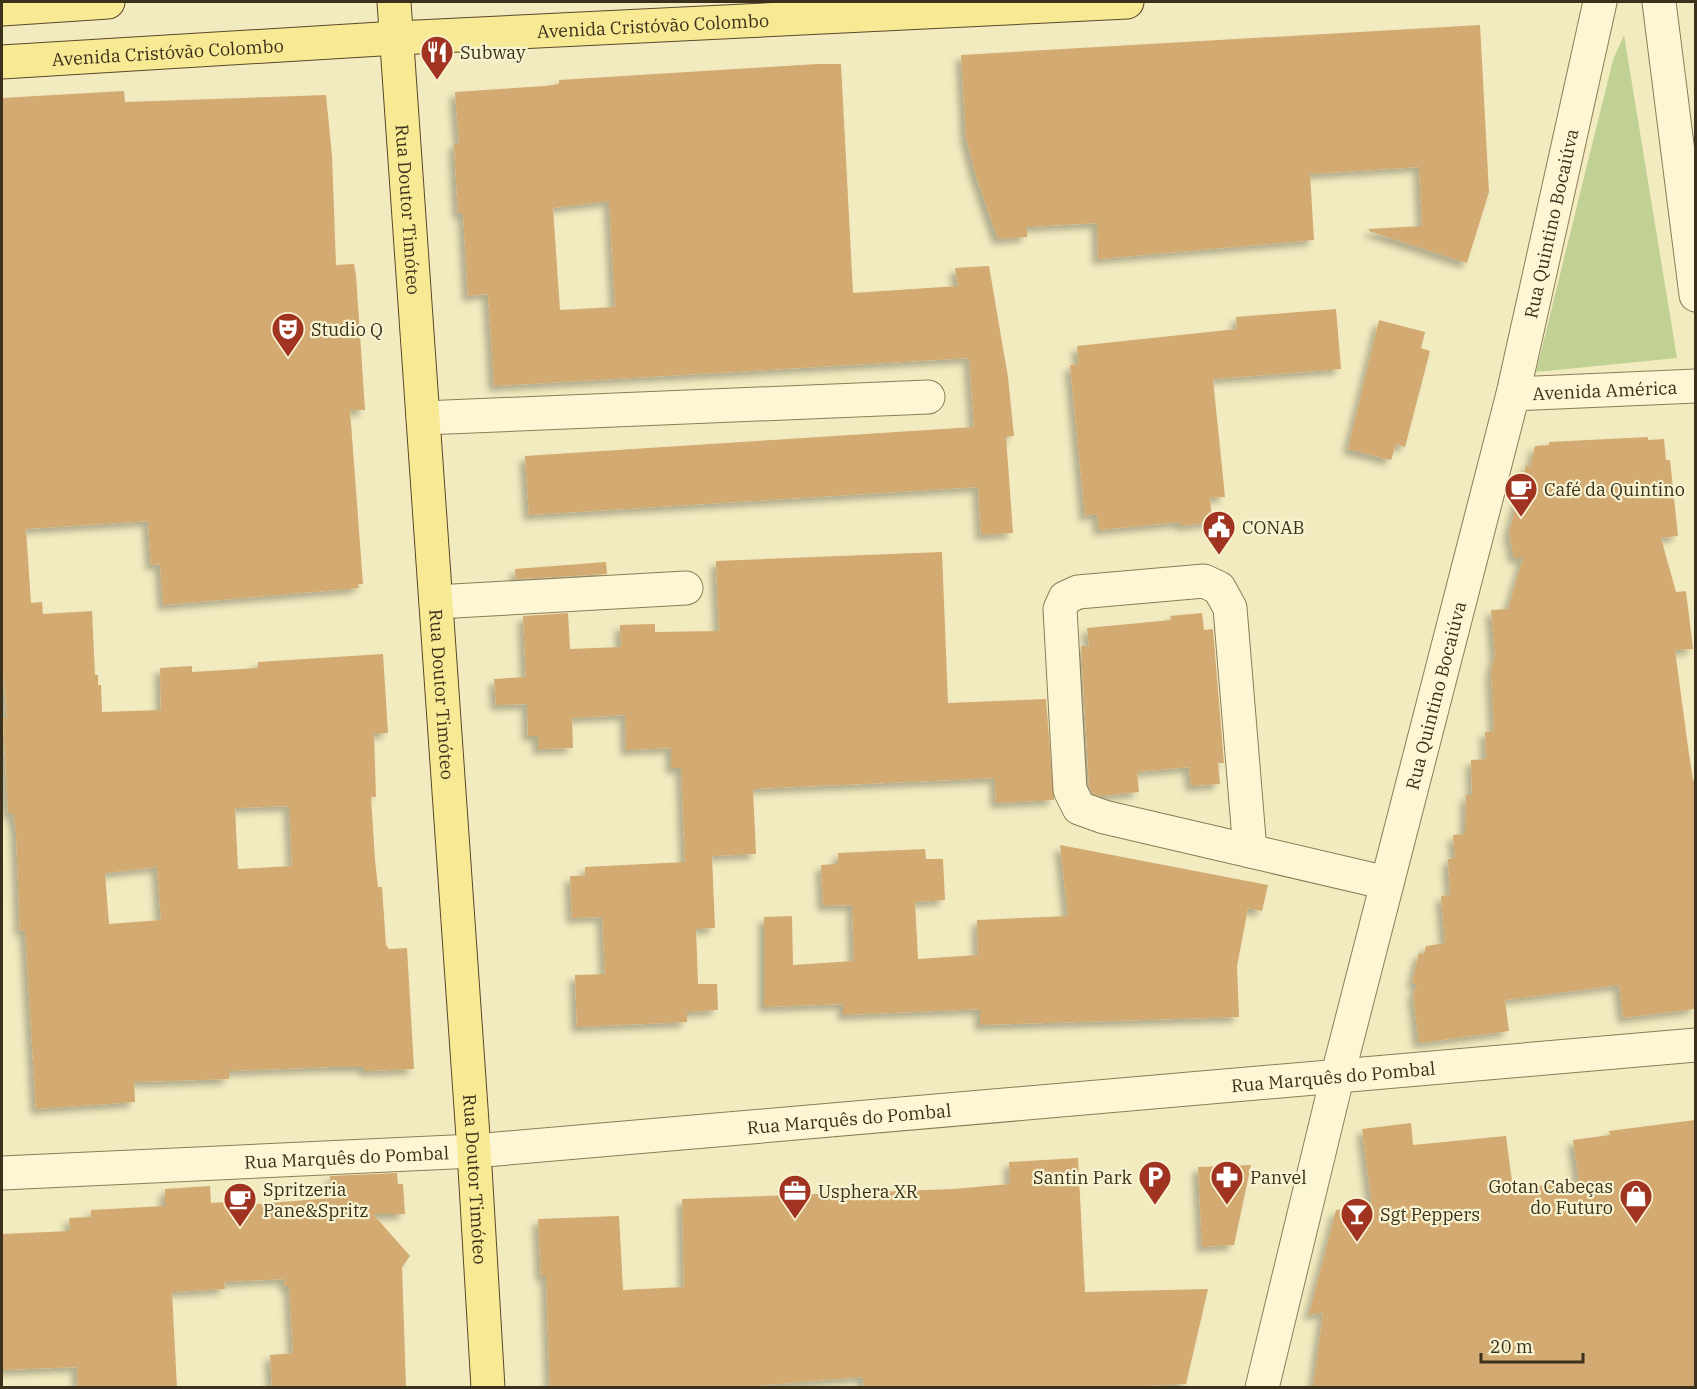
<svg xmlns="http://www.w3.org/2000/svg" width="1697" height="1389" font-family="'IBM Plex Serif',serif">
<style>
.green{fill:#c0d193}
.building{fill:#d3aa72;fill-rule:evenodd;filter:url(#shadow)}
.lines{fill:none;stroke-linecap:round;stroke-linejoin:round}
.minor-casing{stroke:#8c7c56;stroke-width:35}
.major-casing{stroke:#5a482b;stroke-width:35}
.minor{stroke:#fcf6d4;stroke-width:33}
.major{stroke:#f8e994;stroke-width:33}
.labels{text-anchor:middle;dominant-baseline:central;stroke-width:4.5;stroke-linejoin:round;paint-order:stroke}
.street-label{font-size:18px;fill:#3b301c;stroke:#f8f3d0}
.poi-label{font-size:18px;fill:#3b301c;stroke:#f8f3d0;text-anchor:start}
</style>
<defs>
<filter id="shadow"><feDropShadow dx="-5.5" dy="5.5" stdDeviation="3" flood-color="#0004"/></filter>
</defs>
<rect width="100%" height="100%" fill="#f2ebc0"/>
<path class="green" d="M 1624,35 L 1677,358 L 1536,372 L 1613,60 Z"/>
<g class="building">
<path d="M 1480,25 L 1489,192 L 1467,263 L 1369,231 L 1369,229 L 1422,226 L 1419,167 L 1310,174 L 1314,240 L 1098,259 L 1097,223 L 1027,227 L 1027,237 L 998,239 L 976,176 L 966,138 L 961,55 Z"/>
<path d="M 818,64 L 841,64 L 853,293 L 958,286 L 955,268 L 989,266 L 1008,377 L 1014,436 L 1006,437 L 1013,533 L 981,535 L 978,487 L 529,515 L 525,456 L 974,427 L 969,358 L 494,386 L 488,294 L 468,296 L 463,213 L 458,213 L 454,144 L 459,144 L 455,92 L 545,86 L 559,84 L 559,80 ZM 609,201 L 615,307 L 560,310 L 553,208 Z"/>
<path d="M 124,91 L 125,102 L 326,95 L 332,156 L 336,265 L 354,264 L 356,275 L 365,410 L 350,410 L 363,584 L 358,584 L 359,588 L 163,605 L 160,564 L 151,565 L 148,521 L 26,529 L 31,603 L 42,602 L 43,614 L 92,611 L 95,675 L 98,675 L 98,685 L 101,685 L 102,712 L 161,710 L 160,668 L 192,666 L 192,672 L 258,668 L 258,662 L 383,654 L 388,733 L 374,734 L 376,797 L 371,797 L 375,860 L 378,887 L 382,887 L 386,945 L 389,949 L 407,948 L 414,1069 L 365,1071 L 364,1067 L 330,1067 L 229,1071 L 229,1079 L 134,1082 L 135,1102 L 36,1109 L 25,930 L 20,931 L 16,831 L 13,813 L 8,813 L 3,718 L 7,718 L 2,662 L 2,98 ZM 289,806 L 292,866 L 238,869 L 235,808 ZM 157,867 L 161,920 L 109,924 L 105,873 Z"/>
<path d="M 1336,309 L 1341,369 L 1213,379 L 1225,497 L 1210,498 L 1212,522 L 1181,526 L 1181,522 L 1099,530 L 1097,514 L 1085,516 L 1070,365 L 1079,364 L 1077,346 L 1237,329 L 1236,317 Z"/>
<path d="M 1379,320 L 1425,332 L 1421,348 L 1430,351 L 1405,447 L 1396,444 L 1391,460 L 1348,449 Z"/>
<path d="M 1648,437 L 1648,440 L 1664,439 L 1666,460 L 1670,460 L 1678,536 L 1661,538 L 1676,592 L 1686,591 L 1693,649 L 1675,650 L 1688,747 L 1693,780 L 1695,779 L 1695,1009 L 1623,1018 L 1619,985 L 1505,1000 L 1509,1031 L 1419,1043 L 1413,996 L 1417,984 L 1412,983 L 1419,953 L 1424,954 L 1426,946 L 1445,943 L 1441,896 L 1450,895 L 1448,859 L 1455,858 L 1453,835 L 1465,834 L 1466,795 L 1472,795 L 1471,760 L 1486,759 L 1485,732 L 1494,731 L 1491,671 L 1495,656 L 1491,610 L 1508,609 L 1523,558 L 1514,558 L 1509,533 L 1526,465 L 1530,467 L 1535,446 L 1549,445 L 1549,442 Z"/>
<path d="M 942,552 L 948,703 L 1046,699 L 1054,800 L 996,803 L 995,778 L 753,789 L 756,854 L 712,856 L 715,928 L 696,929 L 698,984 L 717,984 L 718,1010 L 687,1012 L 687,1022 L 577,1027 L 575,975 L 605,974 L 602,917 L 572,918 L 570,876 L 585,876 L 585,867 L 685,862 L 681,768 L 671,768 L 671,748 L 626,750 L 625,715 L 572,718 L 573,748 L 538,749 L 538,736 L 528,736 L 527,704 L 496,705 L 494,679 L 526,677 L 523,616 L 568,613 L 570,649 L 621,647 L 620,625 L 655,624 L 655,632 L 719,631 L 716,561 Z"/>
<path d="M 606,562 L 607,574 L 516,579 L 515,569 Z"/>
<path d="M 1202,613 L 1204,630 L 1213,629 L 1224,763 L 1218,763 L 1220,784 L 1191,786 L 1189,767 L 1137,772 L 1139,792 L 1101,796 L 1092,793 L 1089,785 L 1081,646 L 1089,646 L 1087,628 L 1171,620 L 1170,616 Z"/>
<path d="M 1060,845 L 1268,885 L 1262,911 L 1248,908 L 1237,966 L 1239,1017 L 980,1025 L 980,1009 L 843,1015 L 843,1004 L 764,1007 L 764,917 L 792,916 L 793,965 L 854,961 L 852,905 L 823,906 L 821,865 L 838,864 L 838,853 L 925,849 L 926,859 L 943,859 L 945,900 L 915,902 L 918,959 L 978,955 L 977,920 L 1068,916 Z"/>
<path d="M 1695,1120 L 1695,1388 L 1313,1388 L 1323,1313 L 1309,1315 L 1336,1210 L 1372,1206 L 1362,1129 L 1411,1123 L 1413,1145 L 1506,1136 L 1513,1189 L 1579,1181 L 1573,1140 L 1610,1135 L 1609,1131 Z"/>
<path d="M 1078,1158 L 1085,1292 L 1208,1289 L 1186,1384 L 1094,1388 L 864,1388 L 863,1377 L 729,1388 L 550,1388 L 546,1276 L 541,1276 L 538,1219 L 619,1216 L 623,1290 L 684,1287 L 682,1199 L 954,1189 L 1010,1184 L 1009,1162 Z"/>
<path d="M 1251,1165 L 1234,1245 L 1202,1247 L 1198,1167 Z"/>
<path d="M 397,1173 L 398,1184 L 403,1184 L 405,1214 L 373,1214 L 410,1256 L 402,1267 L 406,1388 L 272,1388 L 270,1355 L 293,1353 L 289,1286 L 285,1286 L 284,1279 L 224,1282 L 225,1289 L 172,1292 L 177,1388 L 78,1388 L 77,1367 L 2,1370 L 2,1234 L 70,1231 L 69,1218 L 91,1217 L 91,1210 L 165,1206 L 165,1189 L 210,1186 L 211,1203 L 256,1200 L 256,1204 L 332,1198 L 330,1176 Z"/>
</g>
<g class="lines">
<g class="minor-casing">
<g id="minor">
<path d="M 1659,2 L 1696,295"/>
<path id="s1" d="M 1513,394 L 1696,386"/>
<path d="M 423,418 L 928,397"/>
<path d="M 1204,581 L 1219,588 L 1230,608 L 1250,851 L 1104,817 L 1079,808 L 1070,790 L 1060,609 L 1065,598 L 1078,592 Z"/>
<path d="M 436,602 L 686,588"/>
<path d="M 1250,851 L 1387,883"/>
<path id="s2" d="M 2,1173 L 474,1151 L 1696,1045"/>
<path id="s3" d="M 1262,1388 L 1338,1074 L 1513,394 L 1600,2"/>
</g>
</g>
<g class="major-casing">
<g id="major">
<path id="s4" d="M 394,2 L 474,1151 L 488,1388"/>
<path d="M 2,9 L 108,2"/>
<path id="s5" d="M 2,62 L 397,38 L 1127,2"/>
</g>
</g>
<use href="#minor" class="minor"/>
<use href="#major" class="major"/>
</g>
<defs>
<g id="restaurant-pin" transform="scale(1.725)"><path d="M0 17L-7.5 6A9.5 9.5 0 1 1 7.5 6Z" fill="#a13421" stroke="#f8f3d0"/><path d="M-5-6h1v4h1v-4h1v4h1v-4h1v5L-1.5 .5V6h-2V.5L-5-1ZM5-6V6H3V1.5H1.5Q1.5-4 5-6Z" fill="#fff"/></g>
<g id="theatre-pin" transform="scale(1.725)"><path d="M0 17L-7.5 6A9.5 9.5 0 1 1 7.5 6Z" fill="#a13421" stroke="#f8f3d0"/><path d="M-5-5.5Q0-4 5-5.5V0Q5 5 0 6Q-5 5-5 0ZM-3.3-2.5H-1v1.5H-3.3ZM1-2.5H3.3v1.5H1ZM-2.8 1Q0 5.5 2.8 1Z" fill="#fff"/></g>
<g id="cafe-pin" transform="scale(1.725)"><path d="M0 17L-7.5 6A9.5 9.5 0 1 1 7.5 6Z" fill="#a13421" stroke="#f8f3d0"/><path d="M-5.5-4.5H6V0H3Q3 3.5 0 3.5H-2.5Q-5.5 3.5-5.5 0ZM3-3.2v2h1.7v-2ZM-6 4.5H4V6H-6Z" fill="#fff"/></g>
<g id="civic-pin" transform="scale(1.725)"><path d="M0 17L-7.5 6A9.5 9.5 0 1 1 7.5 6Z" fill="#a13421" stroke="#f8f3d0"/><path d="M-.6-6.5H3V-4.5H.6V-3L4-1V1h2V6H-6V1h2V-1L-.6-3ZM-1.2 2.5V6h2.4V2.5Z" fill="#fff"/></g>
<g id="parking-pin" transform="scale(1.725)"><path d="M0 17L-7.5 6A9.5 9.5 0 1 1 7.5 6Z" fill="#a13421" stroke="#f8f3d0"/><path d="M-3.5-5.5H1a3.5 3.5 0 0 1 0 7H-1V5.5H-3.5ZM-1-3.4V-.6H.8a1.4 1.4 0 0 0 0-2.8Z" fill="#fff"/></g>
<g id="pharmacy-pin" transform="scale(1.725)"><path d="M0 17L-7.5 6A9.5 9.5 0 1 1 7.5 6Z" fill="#a13421" stroke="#f8f3d0"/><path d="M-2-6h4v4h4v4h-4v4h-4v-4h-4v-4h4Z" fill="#fff"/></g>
<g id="office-pin" transform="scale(1.725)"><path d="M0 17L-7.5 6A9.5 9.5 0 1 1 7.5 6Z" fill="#a13421" stroke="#f8f3d0"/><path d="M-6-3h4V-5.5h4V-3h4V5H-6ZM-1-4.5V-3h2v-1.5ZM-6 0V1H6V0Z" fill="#fff"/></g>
<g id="shop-pin" transform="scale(1.725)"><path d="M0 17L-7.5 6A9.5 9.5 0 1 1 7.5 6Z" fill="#a13421" stroke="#f8f3d0"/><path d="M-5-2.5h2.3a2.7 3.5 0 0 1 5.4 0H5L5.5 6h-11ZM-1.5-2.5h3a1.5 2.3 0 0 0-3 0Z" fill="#fff"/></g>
<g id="bar-pin" transform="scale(1.725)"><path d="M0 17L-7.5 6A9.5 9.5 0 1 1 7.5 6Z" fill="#a13421" stroke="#f8f3d0"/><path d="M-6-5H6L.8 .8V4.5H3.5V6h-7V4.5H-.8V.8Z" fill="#fff"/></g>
</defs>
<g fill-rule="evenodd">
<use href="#restaurant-pin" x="437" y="52"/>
<use href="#theatre-pin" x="288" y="329"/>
<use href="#cafe-pin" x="1521" y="489"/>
<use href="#civic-pin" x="1219" y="527"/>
<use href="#parking-pin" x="1155" y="1177"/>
<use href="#pharmacy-pin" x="1227" y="1177"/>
<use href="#office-pin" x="795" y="1191"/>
<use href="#shop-pin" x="1636" y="1196"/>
<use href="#cafe-pin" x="240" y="1199"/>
<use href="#bar-pin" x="1357" y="1214"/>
</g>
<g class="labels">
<g class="street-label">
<text stroke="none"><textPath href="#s5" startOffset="652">Avenida Cristóvão Colombo</textPath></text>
<text stroke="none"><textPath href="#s5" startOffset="166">Avenida Cristóvão Colombo</textPath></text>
<text stroke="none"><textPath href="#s4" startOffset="208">Rua Doutor Timóteo</textPath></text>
<text stroke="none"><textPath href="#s3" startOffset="1200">Rua Quintino Bocaiúva</textPath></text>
<text stroke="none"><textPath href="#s1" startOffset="92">Avenida América</textPath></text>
<text stroke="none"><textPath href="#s4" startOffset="694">Rua Doutor Timóteo</textPath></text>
<text stroke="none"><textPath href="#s3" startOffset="714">Rua Quintino Bocaiúva</textPath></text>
<text stroke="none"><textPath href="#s2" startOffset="1335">Rua Marquês do Pombal</textPath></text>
<text stroke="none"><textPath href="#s2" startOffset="849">Rua Marquês do Pombal</textPath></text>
<text stroke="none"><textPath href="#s2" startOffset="345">Rua Marquês do Pombal</textPath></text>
<text stroke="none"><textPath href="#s4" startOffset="1180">Rua Doutor Timóteo</textPath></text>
</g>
<g class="poi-label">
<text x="460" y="52">Subway</text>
<text x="311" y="329">Studio Q</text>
<text x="1544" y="489">Café da Quintino</text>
<text x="1242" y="527">CONAB</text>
<text x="1132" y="1177" text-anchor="end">Santin Park</text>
<text x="1250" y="1177">Panvel</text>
<text x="1613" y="1186" text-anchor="end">Gotan Cabeças<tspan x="1613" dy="21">do Futuro</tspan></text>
<text x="263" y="1189">Spritzeria<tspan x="263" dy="21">Pane&amp;Spritz</tspan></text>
<text x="818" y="1191">Usphera XR</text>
<text x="1380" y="1214">Sgt Peppers</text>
</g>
</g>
<rect width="1697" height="1389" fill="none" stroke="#3b301c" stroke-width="6"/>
<path d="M1481 1353v9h102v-9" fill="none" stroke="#3b301c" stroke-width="3"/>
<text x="1490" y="1353" font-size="18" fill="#3b301c" stroke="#f8f3d0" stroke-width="4.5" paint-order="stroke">20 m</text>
</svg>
